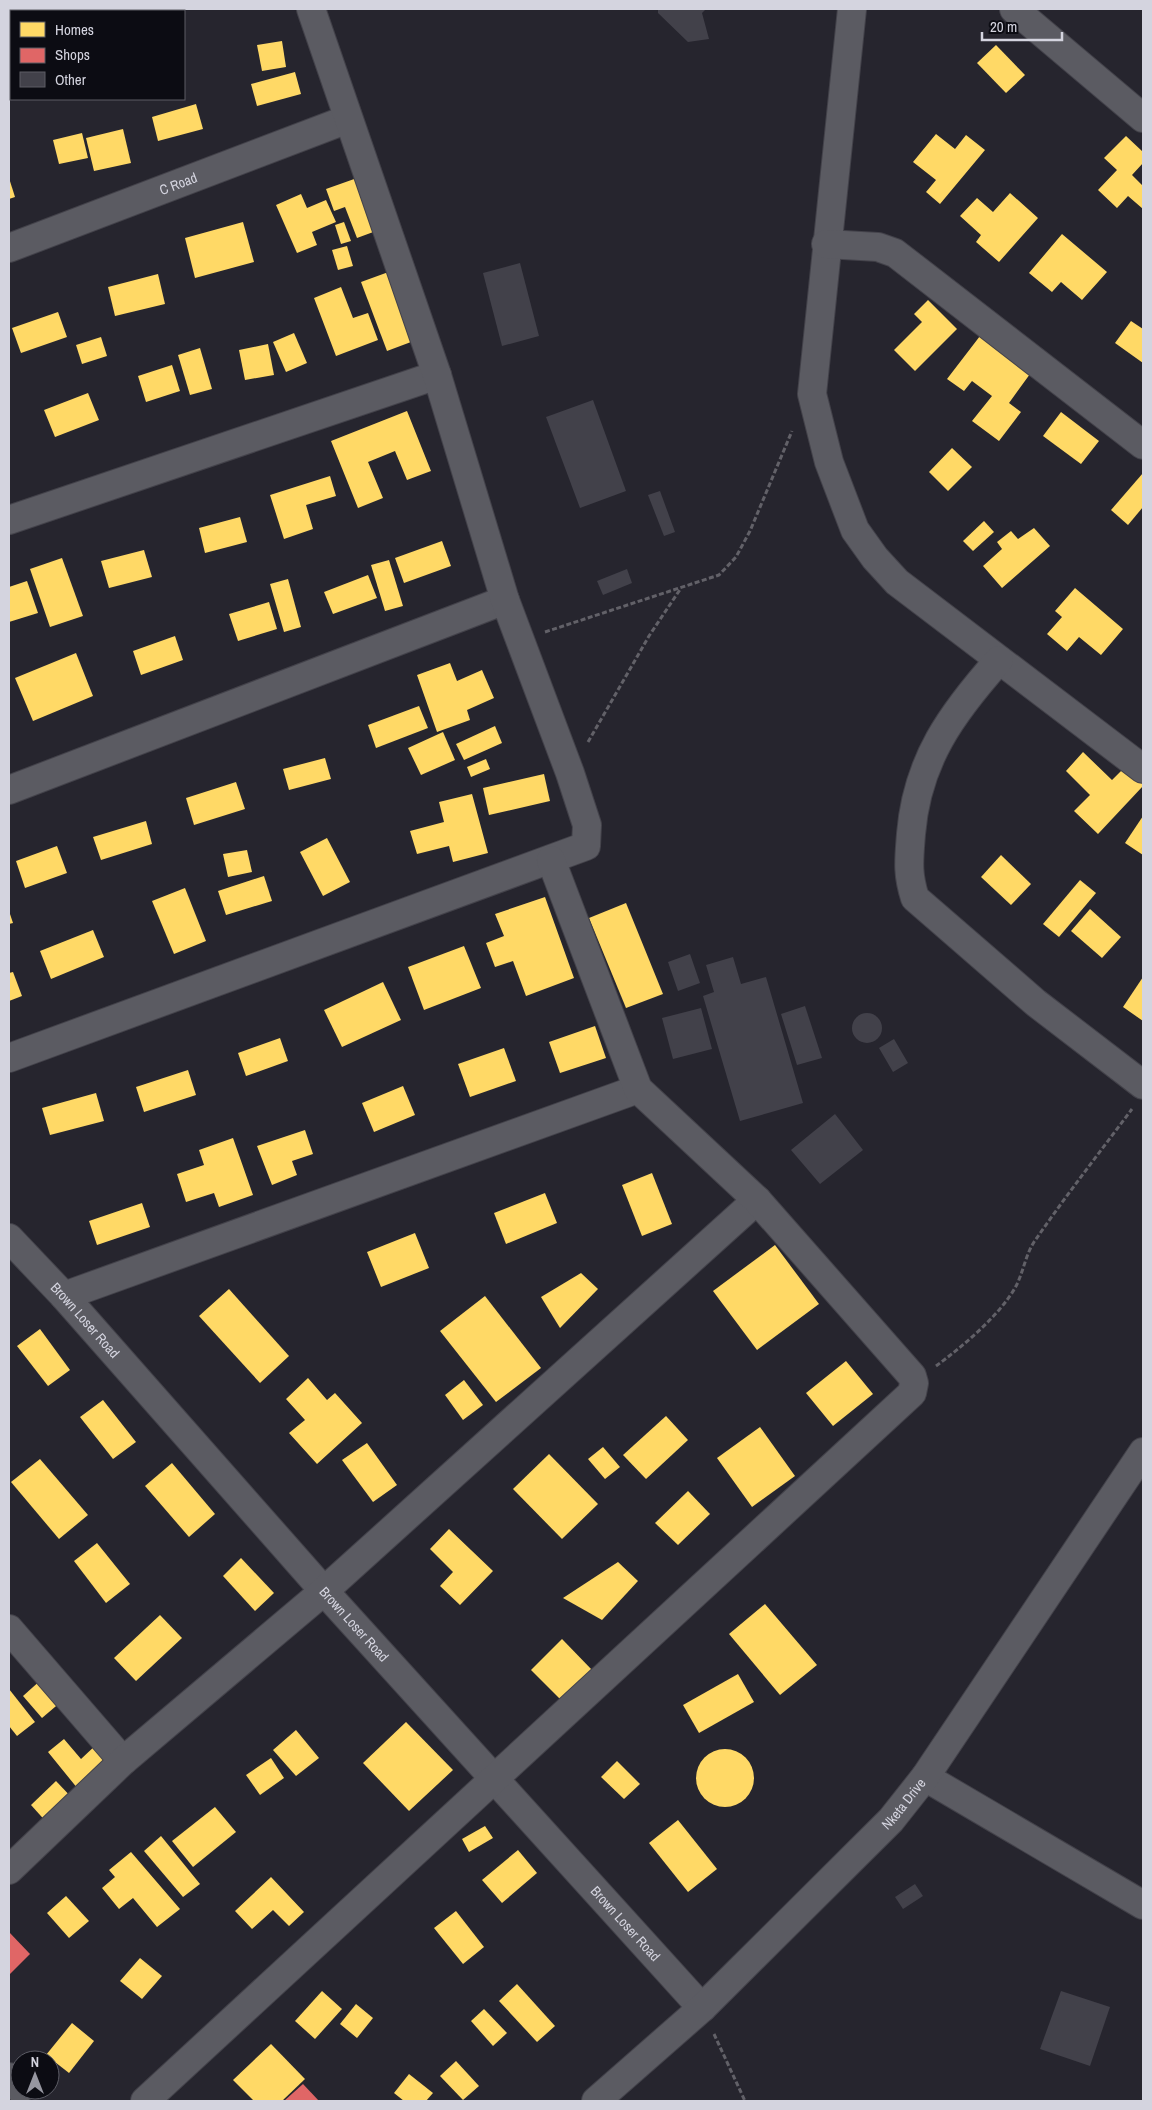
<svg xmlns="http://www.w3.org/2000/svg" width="1152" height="2110" font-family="'Archivo Narrow',sans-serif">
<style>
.homes{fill:#ffd966}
.shops{fill:#e06666}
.building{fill:#42414a}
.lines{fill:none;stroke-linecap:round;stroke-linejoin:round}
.minor-casing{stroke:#43424a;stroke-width:30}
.path{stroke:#626168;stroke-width:3;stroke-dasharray:5 2.5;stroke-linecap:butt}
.minor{stroke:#5b5b62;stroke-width:28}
.labels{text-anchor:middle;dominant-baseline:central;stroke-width:5;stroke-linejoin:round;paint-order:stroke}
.street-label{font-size:14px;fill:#d4d4df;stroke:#0c0c13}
</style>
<rect width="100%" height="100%" fill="#26252e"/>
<g class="homes">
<path d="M 128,9 L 165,9 L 166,11 L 122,11 Z"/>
<path d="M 282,41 L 286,67 L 262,71 L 257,45 Z"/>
<path d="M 996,45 L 1025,75 L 1006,93 L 977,63 Z"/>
<path d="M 295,72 L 301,94 L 257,106 L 251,84 Z"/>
<path d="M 196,104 L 203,129 L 158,141 L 152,117 Z"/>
<path d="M 123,129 L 131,163 L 94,171 L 86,138 Z"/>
<path d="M 82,133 L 88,158 L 59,164 L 53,140 Z"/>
<path d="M 936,134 L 955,149 L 966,135 L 985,150 L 940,204 L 926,192 L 936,180 L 913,162 Z"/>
<path d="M 1126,136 L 1143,152 L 1143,163 L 1132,175 L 1143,186 L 1143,209 L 1128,196 L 1117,208 L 1098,190 L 1117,170 L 1104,158 Z"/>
<path d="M 9,178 L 15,197 L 9,199 Z"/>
<path d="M 357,178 L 376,231 L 357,238 L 345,207 L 334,211 L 326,189 Z"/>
<path d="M 1010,193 L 1038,218 L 999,262 L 976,242 L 981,235 L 960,216 L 977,198 L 993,212 Z"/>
<path d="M 301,194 L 307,208 L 326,200 L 336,222 L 312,232 L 317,245 L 297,253 L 276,205 Z"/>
<path d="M 243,222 L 254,262 L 195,278 L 185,238 Z"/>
<path d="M 344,222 L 351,241 L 341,244 L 335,225 Z"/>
<path d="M 1062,234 L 1107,272 L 1082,300 L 1061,282 L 1052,292 L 1029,273 Z"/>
<path d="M 347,246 L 353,266 L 338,270 L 332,250 Z"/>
<path d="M 394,270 L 419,339 L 387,351 L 361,282 Z"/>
<path d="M 158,274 L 165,304 L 115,316 L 108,287 Z"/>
<path d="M 341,287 L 353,318 L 368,313 L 378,340 L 336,356 L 314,298 Z"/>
<path d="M 928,300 L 957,329 L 915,371 L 894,350 L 922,322 L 914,314 Z"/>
<path d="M 58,312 L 67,337 L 21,353 L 12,328 Z"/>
<path d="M 1131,321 L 1143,329 L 1143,363 L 1115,343 Z"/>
<path d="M 294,333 L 307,363 L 286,372 L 273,342 Z"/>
<path d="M 980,336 L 1030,374 L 1009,403 L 1021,412 L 999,441 L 972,421 L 992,396 L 972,381 L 964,391 L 947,379 Z"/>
<path d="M 101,337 L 107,356 L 82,364 L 76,345 Z"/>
<path d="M 268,344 L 274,375 L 245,380 L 239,350 Z"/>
<path d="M 200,348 L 212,389 L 190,395 L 178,355 Z"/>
<path d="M 172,365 L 180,391 L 146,402 L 138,376 Z"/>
<path d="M 88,393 L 99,420 L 55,437 L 44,410 Z"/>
<path d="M 407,411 L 431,471 L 407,480 L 395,451 L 368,462 L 383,498 L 358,508 L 331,441 Z"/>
<path d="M 1061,412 L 1099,441 L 1081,464 L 1043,436 Z"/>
<path d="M 952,448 L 972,467 L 948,491 L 929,472 Z"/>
<path d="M 1143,473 L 1143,507 L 1128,525 L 1111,510 Z"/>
<path d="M 330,476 L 336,496 L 306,505 L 313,529 L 284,539 L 270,495 Z"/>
<path d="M 240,517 L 247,542 L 205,553 L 199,528 Z"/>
<path d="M 984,521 L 994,532 L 973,551 L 963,541 Z"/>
<path d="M 1034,528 L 1050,546 L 1002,588 L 983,566 L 1002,549 L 997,542 L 1011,531 L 1018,539 Z"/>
<path d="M 442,541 L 451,566 L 404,583 L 395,558 Z"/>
<path d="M 144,550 L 152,577 L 109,588 L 101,561 Z"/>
<path d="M 62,558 L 83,616 L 50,627 L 30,569 Z"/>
<path d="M 389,560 L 403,606 L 385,611 L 371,565 Z"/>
<path d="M 368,575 L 377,598 L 333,614 L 324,592 Z"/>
<path d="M 288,579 L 301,627 L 284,632 L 270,584 Z"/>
<path d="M 27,581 L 38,613 L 9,622 L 9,587 Z"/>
<path d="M 1075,588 L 1123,629 L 1101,655 L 1079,637 L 1067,651 L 1047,634 L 1062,617 L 1055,611 Z"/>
<path d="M 269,602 L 277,629 L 238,641 L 229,614 Z"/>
<path d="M 175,636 L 183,660 L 141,675 L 133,651 Z"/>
<path d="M 76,653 L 93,696 L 33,721 L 15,678 Z"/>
<path d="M 450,663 L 457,681 L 482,670 L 494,698 L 467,710 L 470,720 L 437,732 L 417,675 Z"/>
<path d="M 419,706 L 428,728 L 376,748 L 368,725 Z"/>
<path d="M 495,726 L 502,743 L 464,760 L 456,744 Z"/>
<path d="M 443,732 L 455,760 L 421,775 L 408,748 Z"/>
<path d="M 1083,752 L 1112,780 L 1126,766 L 1143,783 L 1143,786 L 1098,834 L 1074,811 L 1090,795 L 1066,771 Z"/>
<path d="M 325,758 L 331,779 L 289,790 L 283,769 Z"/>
<path d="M 486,759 L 490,769 L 471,777 L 467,767 Z"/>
<path d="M 544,774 L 550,801 L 489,815 L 483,788 Z"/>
<path d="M 236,782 L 245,809 L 194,825 L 186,798 Z"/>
<path d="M 472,794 L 488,853 L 453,862 L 449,846 L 417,854 L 410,831 L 444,822 L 439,802 Z"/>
<path d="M 1143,816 L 1143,855 L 1125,843 Z"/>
<path d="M 146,821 L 152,844 L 101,860 L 93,837 Z"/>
<path d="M 327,838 L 350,882 L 323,896 L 300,852 Z"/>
<path d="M 57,846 L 67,873 L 25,888 L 16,861 Z"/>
<path d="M 247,850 L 252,872 L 228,877 L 223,854 Z"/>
<path d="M 1001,855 L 1031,884 L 1011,905 L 981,877 Z"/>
<path d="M 264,876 L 272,901 L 226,915 L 218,891 Z"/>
<path d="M 1080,880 L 1096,893 L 1059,937 L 1043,924 Z"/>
<path d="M 185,888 L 206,941 L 174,954 L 152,901 Z"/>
<path d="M 545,897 L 574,978 L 526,996 L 513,961 L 495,967 L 486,943 L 504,936 L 495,914 Z"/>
<path d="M 626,903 L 663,994 L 626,1008 L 589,918 Z"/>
<path d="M 1090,909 L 1121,937 L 1102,958 L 1071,931 Z"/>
<path d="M 9,911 L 13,923 L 9,924 Z"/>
<path d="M 93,930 L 104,957 L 51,979 L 40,951 Z"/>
<path d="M 464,946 L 481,988 L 424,1010 L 408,967 Z"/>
<path d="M 13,972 L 22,996 L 9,1001 L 9,973 Z"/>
<path d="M 1143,977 L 1143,1021 L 1123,1007 Z"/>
<path d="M 383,982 L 401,1020 L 342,1047 L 324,1010 Z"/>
<path d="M 595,1026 L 606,1058 L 560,1073 L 549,1042 Z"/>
<path d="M 280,1038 L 288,1061 L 246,1076 L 238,1053 Z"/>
<path d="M 504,1048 L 516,1081 L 470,1097 L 458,1064 Z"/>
<path d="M 188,1070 L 196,1095 L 144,1112 L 136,1087 Z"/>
<path d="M 403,1086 L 415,1115 L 374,1132 L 362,1103 Z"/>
<path d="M 96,1093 L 104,1121 L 50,1135 L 42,1108 Z"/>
<path d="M 305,1130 L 313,1154 L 292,1161 L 297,1175 L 272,1185 L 257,1146 Z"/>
<path d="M 233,1138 L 253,1195 L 219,1207 L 214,1193 L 186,1202 L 177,1174 L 204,1165 L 199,1150 Z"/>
<path d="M 652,1173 L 672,1224 L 642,1236 L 622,1185 Z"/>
<path d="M 545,1193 L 557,1223 L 506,1244 L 494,1213 Z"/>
<path d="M 142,1203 L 150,1227 L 97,1245 L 89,1221 Z"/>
<path d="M 415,1233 L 429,1268 L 381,1287 L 367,1252 Z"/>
<path d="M 775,1245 L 819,1304 L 757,1350 L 713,1291 Z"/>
<path d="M 581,1273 L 598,1289 L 560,1328 L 541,1297 Z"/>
<path d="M 229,1289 L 289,1356 L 260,1383 L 199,1316 Z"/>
<path d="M 485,1296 L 541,1368 L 496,1402 L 440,1331 Z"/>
<path d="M 40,1329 L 70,1370 L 48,1386 L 17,1346 Z"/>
<path d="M 846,1361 L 873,1394 L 833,1426 L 806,1393 Z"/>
<path d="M 308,1378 L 327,1400 L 335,1393 L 362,1423 L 317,1464 L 289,1433 L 305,1420 L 286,1399 Z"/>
<path d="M 464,1380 L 483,1405 L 463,1420 L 445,1395 Z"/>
<path d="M 103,1400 L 136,1442 L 113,1459 L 80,1417 Z"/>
<path d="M 666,1416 L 688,1440 L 646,1479 L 623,1455 Z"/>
<path d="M 760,1427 L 795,1476 L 752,1507 L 717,1458 Z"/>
<path d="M 367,1443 L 397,1485 L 373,1502 L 342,1460 Z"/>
<path d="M 603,1447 L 620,1467 L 605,1479 L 588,1459 Z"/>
<path d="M 549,1454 L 598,1504 L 562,1539 L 513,1489 Z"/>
<path d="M 40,1459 L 88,1515 L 59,1539 L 11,1482 Z"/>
<path d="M 172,1463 L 215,1514 L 189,1537 L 145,1486 Z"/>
<path d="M 688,1491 L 710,1514 L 678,1545 L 655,1523 Z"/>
<path d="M 449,1529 L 493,1571 L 460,1605 L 440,1586 L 453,1572 L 430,1549 Z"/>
<path d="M 97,1543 L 130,1584 L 106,1603 L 74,1561 Z"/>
<path d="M 241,1558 L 274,1593 L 255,1611 L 223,1576 Z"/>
<path d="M 618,1562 L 638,1581 L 602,1620 L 563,1598 Z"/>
<path d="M 765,1604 L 817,1665 L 780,1695 L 729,1634 Z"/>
<path d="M 160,1615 L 182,1638 L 136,1681 L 114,1658 Z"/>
<path d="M 562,1639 L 594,1672 L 563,1702 L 531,1670 Z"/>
<path d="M 738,1674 L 754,1702 L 699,1733 L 683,1705 Z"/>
<path d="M 42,1679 L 62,1701 L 42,1718 L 23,1696 Z"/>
<path d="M 9,1689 L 35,1722 L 17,1736 L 9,1726 Z"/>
<path d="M 406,1722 L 453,1770 L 409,1811 L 363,1763 Z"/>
<path d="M 296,1730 L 319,1758 L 296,1776 L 273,1750 Z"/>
<path d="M 64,1739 L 81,1759 L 97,1744 L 111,1759 L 78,1789 L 48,1752 Z"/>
<circle cx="725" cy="1778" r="29"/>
<path d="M 271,1758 L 284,1778 L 260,1795 L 246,1775 Z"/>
<path d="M 617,1761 L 640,1784 L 624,1799 L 601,1777 Z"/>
<path d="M 56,1781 L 75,1801 L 49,1825 L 31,1805 Z"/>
<path d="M 215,1807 L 236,1832 L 193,1867 L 172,1841 Z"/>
<path d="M 678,1820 L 717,1869 L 688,1892 L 649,1843 Z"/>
<path d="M 485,1826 L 493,1838 L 469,1852 L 462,1839 Z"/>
<path d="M 161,1836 L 200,1884 L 183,1897 L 144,1851 Z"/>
<path d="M 518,1850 L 537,1873 L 502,1903 L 482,1880 Z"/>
<path d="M 131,1852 L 180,1909 L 157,1927 L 133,1898 L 119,1909 L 102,1888 L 115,1877 L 109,1870 Z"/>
<path d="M 271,1877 L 304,1912 L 289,1926 L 273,1910 L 252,1929 L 235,1911 Z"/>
<path d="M 66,1896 L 89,1921 L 69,1938 L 47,1913 Z"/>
<path d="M 456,1911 L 484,1947 L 463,1964 L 434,1928 Z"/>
<path d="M 140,1958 L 162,1976 L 142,1999 L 120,1981 Z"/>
<path d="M 517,1984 L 555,2026 L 537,2042 L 499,2001 Z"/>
<path d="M 322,1991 L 342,2009 L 315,2039 L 295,2021 Z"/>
<path d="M 356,2004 L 373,2018 L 357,2038 L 340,2024 Z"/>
<path d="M 484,2009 L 507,2033 L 493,2046 L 471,2021 Z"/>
<path d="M 72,2023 L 94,2041 L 69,2073 L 46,2055 Z"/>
<path d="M 271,2044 L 305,2079 L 282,2101 L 254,2101 L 233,2080 Z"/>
<path d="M 456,2061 L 479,2086 L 463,2100 L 440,2076 Z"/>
<path d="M 409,2074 L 433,2093 L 426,2101 L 404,2101 L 394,2093 Z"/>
</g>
<g class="shops">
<path d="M 9,1932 L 30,1954 L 9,1975 Z"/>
<path d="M 303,2084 L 319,2101 L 284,2101 Z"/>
</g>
<g class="building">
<path d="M 658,9 L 706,9 L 702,13 L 709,39 L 688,42 L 658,13 Z"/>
<path d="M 520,263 L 539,336 L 502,346 L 483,273 Z"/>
<path d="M 593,400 L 626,491 L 580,508 L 546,417 Z"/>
<path d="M 660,491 L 675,532 L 664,536 L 648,495 Z"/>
<path d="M 627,569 L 632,583 L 603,595 L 597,581 Z"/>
<path d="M 690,954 L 700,983 L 678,991 L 668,962 Z"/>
<path d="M 733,957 L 741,984 L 766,977 L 803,1103 L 740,1121 L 703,996 L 714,992 L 706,965 Z"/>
<path d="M 805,1006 L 822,1058 L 797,1065 L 781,1014 Z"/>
<path d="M 701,1008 L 712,1049 L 673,1059 L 662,1018 Z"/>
<circle cx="867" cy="1028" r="15"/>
<path d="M 894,1039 L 908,1063 L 893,1072 L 879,1048 Z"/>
<path d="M 835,1114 L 863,1150 L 820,1184 L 791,1150 Z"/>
<path d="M 915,1884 L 923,1896 L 903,1909 L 895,1897 Z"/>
<path d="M 1061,1991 L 1110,2007 L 1090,2066 L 1040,2049 Z"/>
</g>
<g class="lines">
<g class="minor-casing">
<g id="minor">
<path d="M 852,9 L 812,394 L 829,462 L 855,530 L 875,558 L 897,582 L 1143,769"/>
<path d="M 1014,9 L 1143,118"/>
<path d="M 826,244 L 878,247 L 895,253 L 1143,445"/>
<path id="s1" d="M 9,248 L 348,119"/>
<path d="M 9,520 L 437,375"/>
<path d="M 999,660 C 952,713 917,760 911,834 C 909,860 907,873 915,898 L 1036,1003 L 1143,1085"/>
<path d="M 9,790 L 505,600"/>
<path d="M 9,1058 L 586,846 L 587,825 L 570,773 L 505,600 L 437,375 L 311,9"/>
<path id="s2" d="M 9,1238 L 64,1296 L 324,1591 L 702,2008"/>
<path d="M 64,1296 L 638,1089"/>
<path d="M 9,1629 L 123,1761"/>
<path d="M 925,1777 L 1143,1905"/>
<path d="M 9,1870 L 123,1761 L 324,1591 L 757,1200"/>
<path d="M 9,2077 L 20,2089"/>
<path d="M 145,2101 L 912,1393 L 914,1383 L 912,1376 L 757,1200 L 638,1089 L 551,860"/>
<path id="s3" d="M 596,2101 L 702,2008 L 891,1820 L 925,1777 L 1143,1452"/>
</g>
</g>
<g class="path">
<path d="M 545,632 L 719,575 L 736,557 L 750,531 L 792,431"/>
<path d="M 588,742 L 649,636 L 681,588"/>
<path d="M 936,1366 C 963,1346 998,1317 1015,1288 C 1023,1274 1025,1256 1034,1242 C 1065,1197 1099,1153 1132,1109"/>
<path d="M 714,2034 L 745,2101"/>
</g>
<use href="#minor" class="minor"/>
</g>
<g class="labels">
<g class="street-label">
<text stroke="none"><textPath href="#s1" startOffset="181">C Road</textPath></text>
<text stroke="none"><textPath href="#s2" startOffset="112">Brown Loser Road</textPath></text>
<text stroke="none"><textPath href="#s2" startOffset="518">Brown Loser Road</textPath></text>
<text stroke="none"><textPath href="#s3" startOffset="428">Nketa Drive</textPath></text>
<text stroke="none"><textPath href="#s2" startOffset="922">Brown Loser Road</textPath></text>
</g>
</g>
<rect width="1152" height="2110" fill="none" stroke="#d4d4df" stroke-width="20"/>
<rect x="10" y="10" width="175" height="90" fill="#0c0c13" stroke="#5c5c65"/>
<rect x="20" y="22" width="25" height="15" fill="#ffd966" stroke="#5c5c65"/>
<text x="55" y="35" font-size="15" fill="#d4d4df">Homes</text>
<rect x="20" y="48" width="25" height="15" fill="#e06666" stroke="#5c5c65"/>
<text x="55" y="60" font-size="15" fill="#d4d4df">Shops</text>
<rect x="20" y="72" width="25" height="15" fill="#42414a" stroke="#5c5c65"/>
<text x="55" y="85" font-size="15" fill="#d4d4df">Other</text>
<g transform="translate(35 2075)"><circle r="24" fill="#0c0c13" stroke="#5c5c65"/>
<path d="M0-4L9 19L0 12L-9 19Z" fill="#9797a1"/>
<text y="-8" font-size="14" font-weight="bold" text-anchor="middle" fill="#d4d4df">N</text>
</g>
<path d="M982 32v8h80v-8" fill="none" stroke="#d4d4df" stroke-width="2.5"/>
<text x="990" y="32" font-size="15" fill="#d4d4df" stroke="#0c0c13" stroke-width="4" paint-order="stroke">20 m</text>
</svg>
